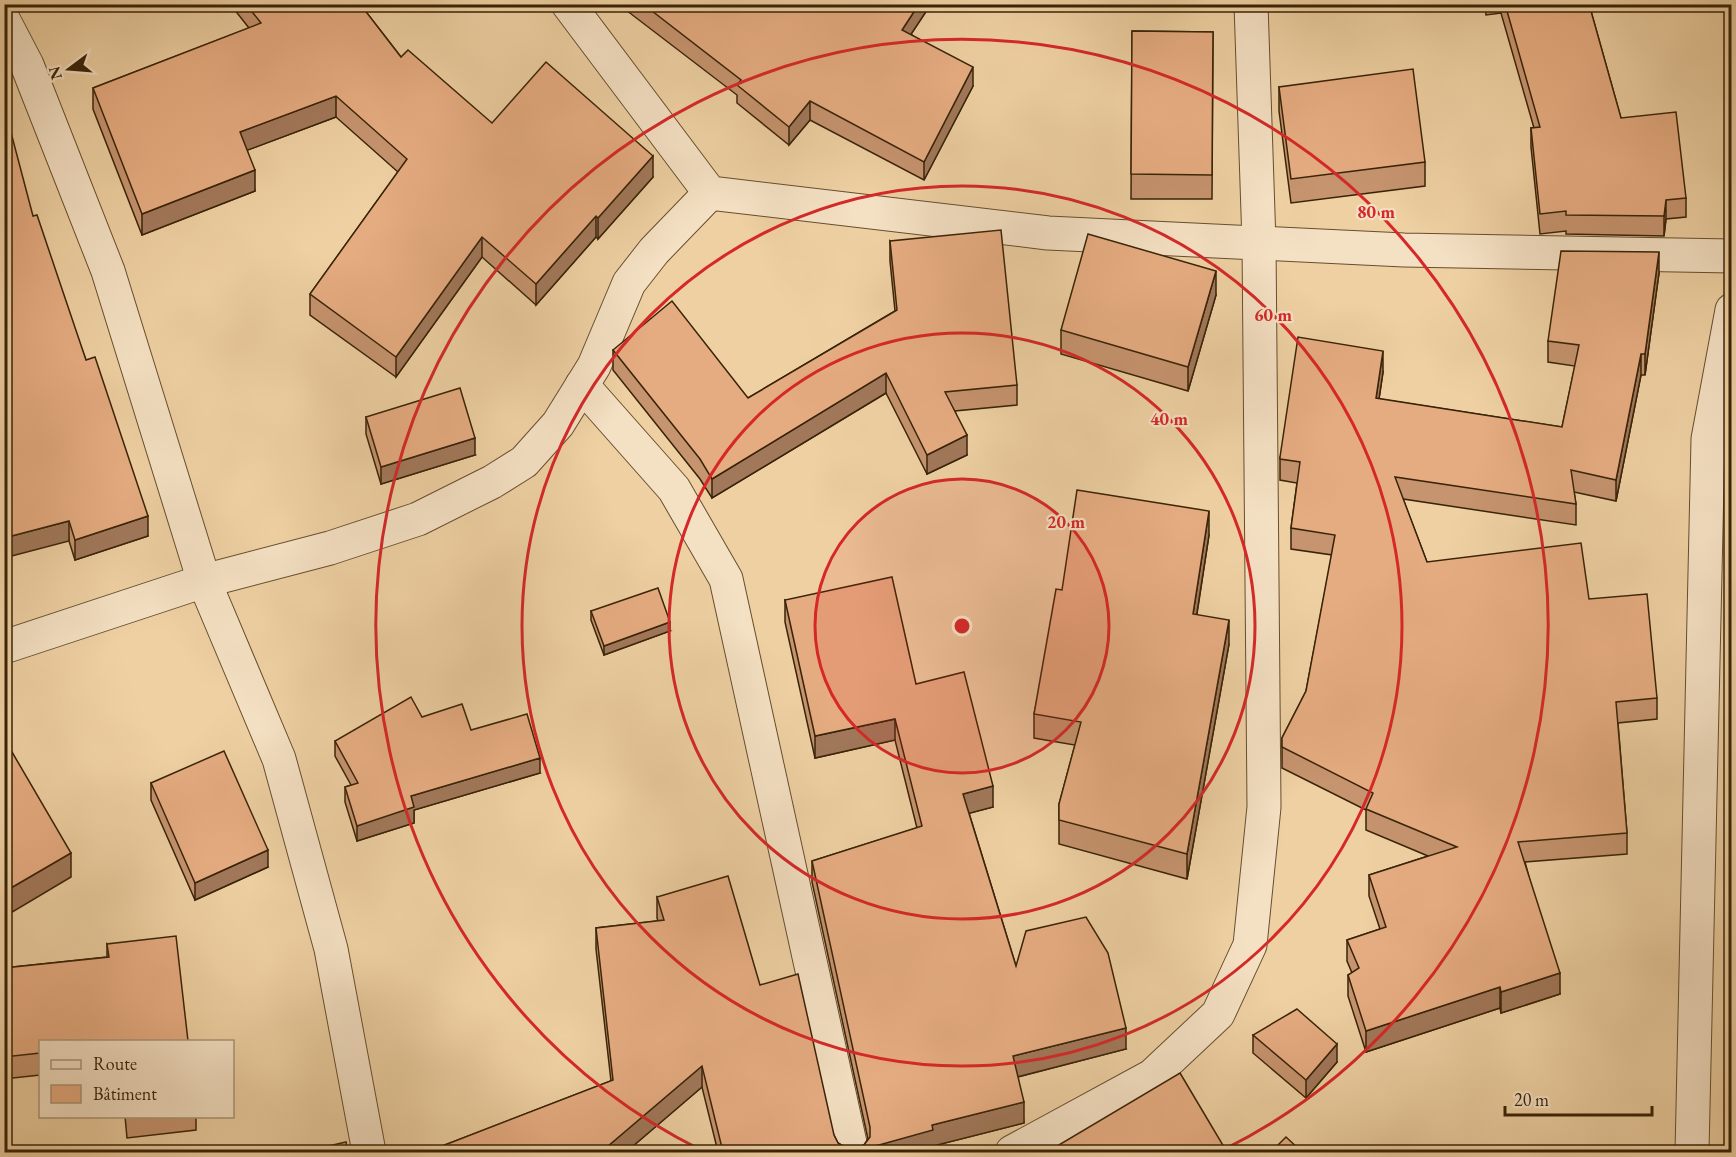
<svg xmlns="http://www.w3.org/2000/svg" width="1736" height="1157" font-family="'EB Garamond',serif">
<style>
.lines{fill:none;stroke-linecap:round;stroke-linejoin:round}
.minor-casing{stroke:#664e2e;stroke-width:35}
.minor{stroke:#f4e0c3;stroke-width:33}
.wall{fill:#c6946f;stroke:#392308;stroke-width:1.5}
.shaded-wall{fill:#a1785a;stroke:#392308;stroke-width:1.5}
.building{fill:#e6ac81;stroke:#392308;stroke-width:1.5}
.ring{fill:none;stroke:#d62828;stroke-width:3}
.centre{fill:#d62828;stroke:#f4e0c3;stroke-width:3}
.ring-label{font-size:18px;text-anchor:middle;font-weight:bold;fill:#d62828;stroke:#f4e0c3;stroke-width:4.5;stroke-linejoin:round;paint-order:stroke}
</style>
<rect width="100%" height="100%" fill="#eed0a2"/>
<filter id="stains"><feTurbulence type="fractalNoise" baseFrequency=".00333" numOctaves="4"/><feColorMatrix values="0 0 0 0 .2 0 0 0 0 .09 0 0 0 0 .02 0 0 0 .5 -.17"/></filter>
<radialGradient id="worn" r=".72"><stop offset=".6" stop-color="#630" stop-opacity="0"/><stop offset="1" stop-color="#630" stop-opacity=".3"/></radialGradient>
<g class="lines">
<g class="minor-casing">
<g id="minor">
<path d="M 568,4 L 710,193 L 1048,233 L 1404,250 L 1732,256"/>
<path d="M 4,21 L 27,65 L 108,271 L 204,581 L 279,759 L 331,949 L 369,1152"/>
<path d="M 582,385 L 674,489 L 726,579 L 852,1152"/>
<path d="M 4,647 L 204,581 L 330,548 L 418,519 L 492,482 L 524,462 L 558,424 L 594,366 L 629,283 L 654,251 L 710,193"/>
<path d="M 1012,1152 L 1152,1076 L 1218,1014 L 1250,945 L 1264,807 L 1259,243 L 1251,4"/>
<path d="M 1692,1152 L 1708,439 L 1732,310"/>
</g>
</g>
<use href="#minor" class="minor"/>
</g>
<g class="wall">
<path d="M 230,4 L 360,4 L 401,57 L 492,123 L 653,177 L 598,239 L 596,237 L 536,305 L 482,257 L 396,377 L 310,315 L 310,294 L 398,172 L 336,117 L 247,150 L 255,191 L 142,235 L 93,109 L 93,88 L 249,28 Z"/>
<path d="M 622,4 L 931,4 L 911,34 L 973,86 L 924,180 L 810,120 L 789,145 L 737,103 L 737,95 L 622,7 Z"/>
<path d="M 1485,4 L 1589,4 L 1621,118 L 1686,198 L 1686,217 L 1666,219 L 1664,236 L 1566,234 L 1566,231 L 1540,234 L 1531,147 L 1531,128 L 1534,128 L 1501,13 L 1486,15 Z"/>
<path d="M 1132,31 L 1213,32 L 1212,199 L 1131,199 Z"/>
<path d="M 1279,87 L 1425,162 L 1425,186 L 1291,203 L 1279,111 Z"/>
<path d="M 33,216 L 86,360 L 148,536 L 75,560 L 69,541 Z"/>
<path d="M 890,241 L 1017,385 L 1017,405 L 955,411 L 967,455 L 927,474 L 886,393 L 712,498 L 700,479 L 613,370 L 613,350 L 748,398 L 895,311 L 890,261 Z"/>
<path d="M 1659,273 L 1645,375 L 1641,375 L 1616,501 L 1574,492 L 1576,504 L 1576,525 L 1403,499 L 1427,562 L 1589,599 L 1657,698 L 1657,719 L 1618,723 L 1627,833 L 1627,854 L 1525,862 L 1560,994 L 1501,1013 L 1500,1008 L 1366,1052 L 1348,996 L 1348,975 L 1352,973 L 1347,961 L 1347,940 L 1380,929 L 1369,896 L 1369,875 L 1428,856 L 1366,830 L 1366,810 L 1282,768 L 1282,738 L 1306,691 L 1332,555 L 1291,549 L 1291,528 L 1297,483 L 1280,480 L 1280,457 L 1383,372 L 1379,399 L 1562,427 L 1575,366 L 1548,362 L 1548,341 Z"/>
<path d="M 1216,295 L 1188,391 L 1061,354 L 1061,330 Z"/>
<path d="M 366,417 L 475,455 L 381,484 L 366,434 Z"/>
<path d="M 1209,535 L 1197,614 L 1229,644 L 1187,879 L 1059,844 L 1059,804 L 1075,745 L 1034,738 L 1034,714 L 1062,590 Z"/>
<path d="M 785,600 L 916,684 L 993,807 L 969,813 L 1016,966 L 1126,1049 L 1018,1077 L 1024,1123 L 933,1146 L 933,1151 L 928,1152 L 718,1152 L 702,1087 L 626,1152 L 437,1152 L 437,1148 L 611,1081 L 596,949 L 596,928 L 658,921 L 657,918 L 657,897 L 760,985 L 838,1143 L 846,1148 L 855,1149 L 864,1145 L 868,1139 L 812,882 L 812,861 L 917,828 L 895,740 L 815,758 L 785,622 Z"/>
<path d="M 591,611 L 670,631 L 604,655 L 591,620 Z"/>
<path d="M 422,717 L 471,730 L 540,773 L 414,810 L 414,823 L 357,841 L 345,802 L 345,787 L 351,785 L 335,756 L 335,741 Z"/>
<path d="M 151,783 L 268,867 L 195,900 L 151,800 Z"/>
<path d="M 107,944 L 188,1041 L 40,1041 L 40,1075 L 4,1079 L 4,968 L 107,957 Z"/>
<path d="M 1253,1035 L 1337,1062 L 1306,1098 L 1253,1053 Z"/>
<path d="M 125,1116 L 196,1116 L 196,1130 L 127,1138 Z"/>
</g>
<g class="shaded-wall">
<path d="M 919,4 L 931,4 L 902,48 L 902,30 Z"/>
<path d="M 973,67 L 973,86 L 924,180 L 924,162 Z"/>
<path d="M 336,96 L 336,117 L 240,153 L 240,132 Z"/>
<path d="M 810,101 L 810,120 L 789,145 L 789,127 Z"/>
<path d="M 653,156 L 653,177 L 598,239 L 598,218 Z"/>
<path d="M 255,170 L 255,191 L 142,235 L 142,214 Z"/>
<path d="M 1666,200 L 1666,219 L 1664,236 L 1664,216 Z"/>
<path d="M 596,216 L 596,237 L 536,305 L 536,284 Z"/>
<path d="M 482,237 L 482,257 L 396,377 L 396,357 Z"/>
<path d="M 1659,252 L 1659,273 L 1645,375 L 1645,354 Z"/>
<path d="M 1216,271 L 1216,295 L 1188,391 L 1188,367 Z"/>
<path d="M 1383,351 L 1383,372 L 1376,419 L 1376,398 Z"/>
<path d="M 1641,354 L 1641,375 L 1616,501 L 1616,480 Z"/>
<path d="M 886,373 L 886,393 L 712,498 L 712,479 Z"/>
<path d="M 967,435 L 967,455 L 927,474 L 927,455 Z"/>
<path d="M 475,438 L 475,455 L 381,484 L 381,467 Z"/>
<path d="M 1209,511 L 1209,535 L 1193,638 L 1193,614 Z"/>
<path d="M 148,516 L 148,536 L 75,560 L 75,540 Z"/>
<path d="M 69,521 L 69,541 L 4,558 L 4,538 Z"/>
<path d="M 1229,620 L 1229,644 L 1187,879 L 1187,854 Z"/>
<path d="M 670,622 L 670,631 L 604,655 L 604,646 Z"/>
<path d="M 895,719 L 895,740 L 815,758 L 815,736 Z"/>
<path d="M 540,758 L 540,773 L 414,810 L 414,823 L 357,841 L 357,826 L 411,796 Z"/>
<path d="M 993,786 L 993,807 L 963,815 L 963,794 Z"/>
<path d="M 268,850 L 268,867 L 195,900 L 195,883 Z"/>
<path d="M 71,853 L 71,877 L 4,917 L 4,892 Z"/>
<path d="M 1560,973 L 1560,994 L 1501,1013 L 1501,992 Z"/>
<path d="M 1500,987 L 1500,1008 L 1366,1052 L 1366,1031 Z"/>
<path d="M 1126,1028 L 1126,1049 L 1013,1078 L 1013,1056 Z"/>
<path d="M 1337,1044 L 1337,1062 L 1306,1098 L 1306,1080 Z"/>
<path d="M 702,1066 L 702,1087 L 626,1152 L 601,1152 Z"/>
<path d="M 1024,1102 L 1024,1123 L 933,1146 L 933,1151 L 928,1152 L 854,1152 L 932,1125 Z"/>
</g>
<g class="building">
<path d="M 246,4 L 360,4 L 401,57 L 408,50 L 492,123 L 546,62 L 653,156 L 598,218 L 596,216 L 536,284 L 482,237 L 396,357 L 310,294 L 407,159 L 336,96 L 240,132 L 255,170 L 142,214 L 93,88 L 261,23 Z"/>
<path d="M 643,4 L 919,4 L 902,30 L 973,67 L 924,162 L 810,101 L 789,127 L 737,85 L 741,80 Z"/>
<path d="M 1505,4 L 1589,4 L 1621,118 L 1676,112 L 1686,198 L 1666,200 L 1664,216 L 1566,215 L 1566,211 L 1540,214 L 1531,128 L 1540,127 Z"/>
<path d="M 1132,31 L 1213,32 L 1212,175 L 1131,174 Z"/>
<path d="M 1413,69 L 1425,162 L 1291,179 L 1279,87 Z"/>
<path d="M 4,106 L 33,216 L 37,215 L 86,360 L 95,357 L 148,516 L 75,540 L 69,521 L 4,538 Z"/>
<path d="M 1001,230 L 1017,385 L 945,392 L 967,435 L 927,455 L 886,373 L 712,479 L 700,459 L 613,350 L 672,301 L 748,398 L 897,310 L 890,241 Z"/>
<path d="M 1088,234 L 1216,271 L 1188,367 L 1061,330 Z"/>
<path d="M 1561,251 L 1659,252 L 1645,354 L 1641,354 L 1616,480 L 1571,470 L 1576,504 L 1395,477 L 1427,562 L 1581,543 L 1589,599 L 1647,594 L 1657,698 L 1616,702 L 1627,833 L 1518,842 L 1560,973 L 1501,992 L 1500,987 L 1366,1031 L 1348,975 L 1359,968 L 1347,940 L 1386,927 L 1369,875 L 1457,847 L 1366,809 L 1373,793 L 1282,747 L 1282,738 L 1306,691 L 1335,535 L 1291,528 L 1300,462 L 1280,459 L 1280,457 L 1298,337 L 1383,351 L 1376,398 L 1562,427 L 1579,345 L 1548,341 Z"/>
<path d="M 460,388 L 475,438 L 381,467 L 366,417 Z"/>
<path d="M 1077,490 L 1209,511 L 1193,614 L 1229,620 L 1187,854 L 1059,820 L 1059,804 L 1081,722 L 1034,714 L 1056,589 L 1062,590 Z"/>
<path d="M 892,577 L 916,684 L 964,672 L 993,786 L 963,794 L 1016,966 L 1026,931 L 1086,917 L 1108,953 L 1126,1028 L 1013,1056 L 1024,1102 L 932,1125 L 933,1130 L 854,1152 L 723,1152 L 702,1066 L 601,1152 L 439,1152 L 437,1148 L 613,1080 L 596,928 L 664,920 L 657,897 L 728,876 L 760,985 L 798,974 L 834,1135 L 838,1143 L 846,1148 L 855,1149 L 864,1145 L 870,1137 L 870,1127 L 812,861 L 922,826 L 895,719 L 815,736 L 785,600 Z"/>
<path d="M 658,588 L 670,622 L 604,646 L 591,611 Z"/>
<path d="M 411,697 L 422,717 L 462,704 L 471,730 L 527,714 L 540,758 L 411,796 L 414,807 L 357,826 L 345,787 L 358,783 L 335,741 Z"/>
<path d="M 224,751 L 268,850 L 195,883 L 151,783 Z"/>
<path d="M 12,752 L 71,853 L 4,892 L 4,756 Z"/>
<path d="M 176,936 L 188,1041 L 40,1041 L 40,1053 L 4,1057 L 4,968 L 109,957 L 107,944 Z"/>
<path d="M 1297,1009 L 1337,1044 L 1306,1080 L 1253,1035 Z"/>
<path d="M 1180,1073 L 1227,1152 L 1047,1152 Z"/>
<path d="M 1286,1137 L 1302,1152 L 1271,1152 Z"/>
<path d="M 346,1142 L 348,1152 L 303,1152 Z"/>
</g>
<circle cx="962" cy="626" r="147" fill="#d62828" fill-opacity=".12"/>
<g class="ring">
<circle cx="962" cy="626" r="147"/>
<circle cx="962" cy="626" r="293"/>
<circle cx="962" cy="626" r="440"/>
<path d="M701 1150A586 586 0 1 1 1223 1150"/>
</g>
<circle cx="962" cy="626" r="9" class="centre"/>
<g class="ring-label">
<text x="1376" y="218">80 m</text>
<text x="1273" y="321">60 m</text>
<text x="1169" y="425">40 m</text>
<text x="1066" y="528">20 m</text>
</g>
<rect width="1736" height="1157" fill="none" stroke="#eed0a2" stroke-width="24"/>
<rect x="6" y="6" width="1724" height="1145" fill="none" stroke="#392308" stroke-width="3"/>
<rect x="12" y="12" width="1712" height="1133" fill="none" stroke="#392308" stroke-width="1.5"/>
<rect x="39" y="1040" width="195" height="78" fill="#f4e0c3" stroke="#a99478" stroke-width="1.5"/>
<rect x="51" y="1060" width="30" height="9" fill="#f4e0c3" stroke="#a99478" stroke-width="1.5"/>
<text x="93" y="1070" font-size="18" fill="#392308">Route</text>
<rect x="51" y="1085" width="30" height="18" fill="#e6ac81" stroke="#a99478" stroke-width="1.5"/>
<text x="93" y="1100" font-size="18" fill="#392308">Bâtiment</text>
<g transform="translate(69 69) rotate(254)" stroke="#f4e0c3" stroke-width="4.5" paint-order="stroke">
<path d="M0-4.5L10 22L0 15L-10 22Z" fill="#392308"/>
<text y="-9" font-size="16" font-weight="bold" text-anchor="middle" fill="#392308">N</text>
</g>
<path d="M1505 1106v9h147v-9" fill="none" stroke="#392308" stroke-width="3"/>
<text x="1514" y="1106" font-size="18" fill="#392308" stroke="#f4e0c3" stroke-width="4.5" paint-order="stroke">20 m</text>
<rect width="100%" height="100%" filter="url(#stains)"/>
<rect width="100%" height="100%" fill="url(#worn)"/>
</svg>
